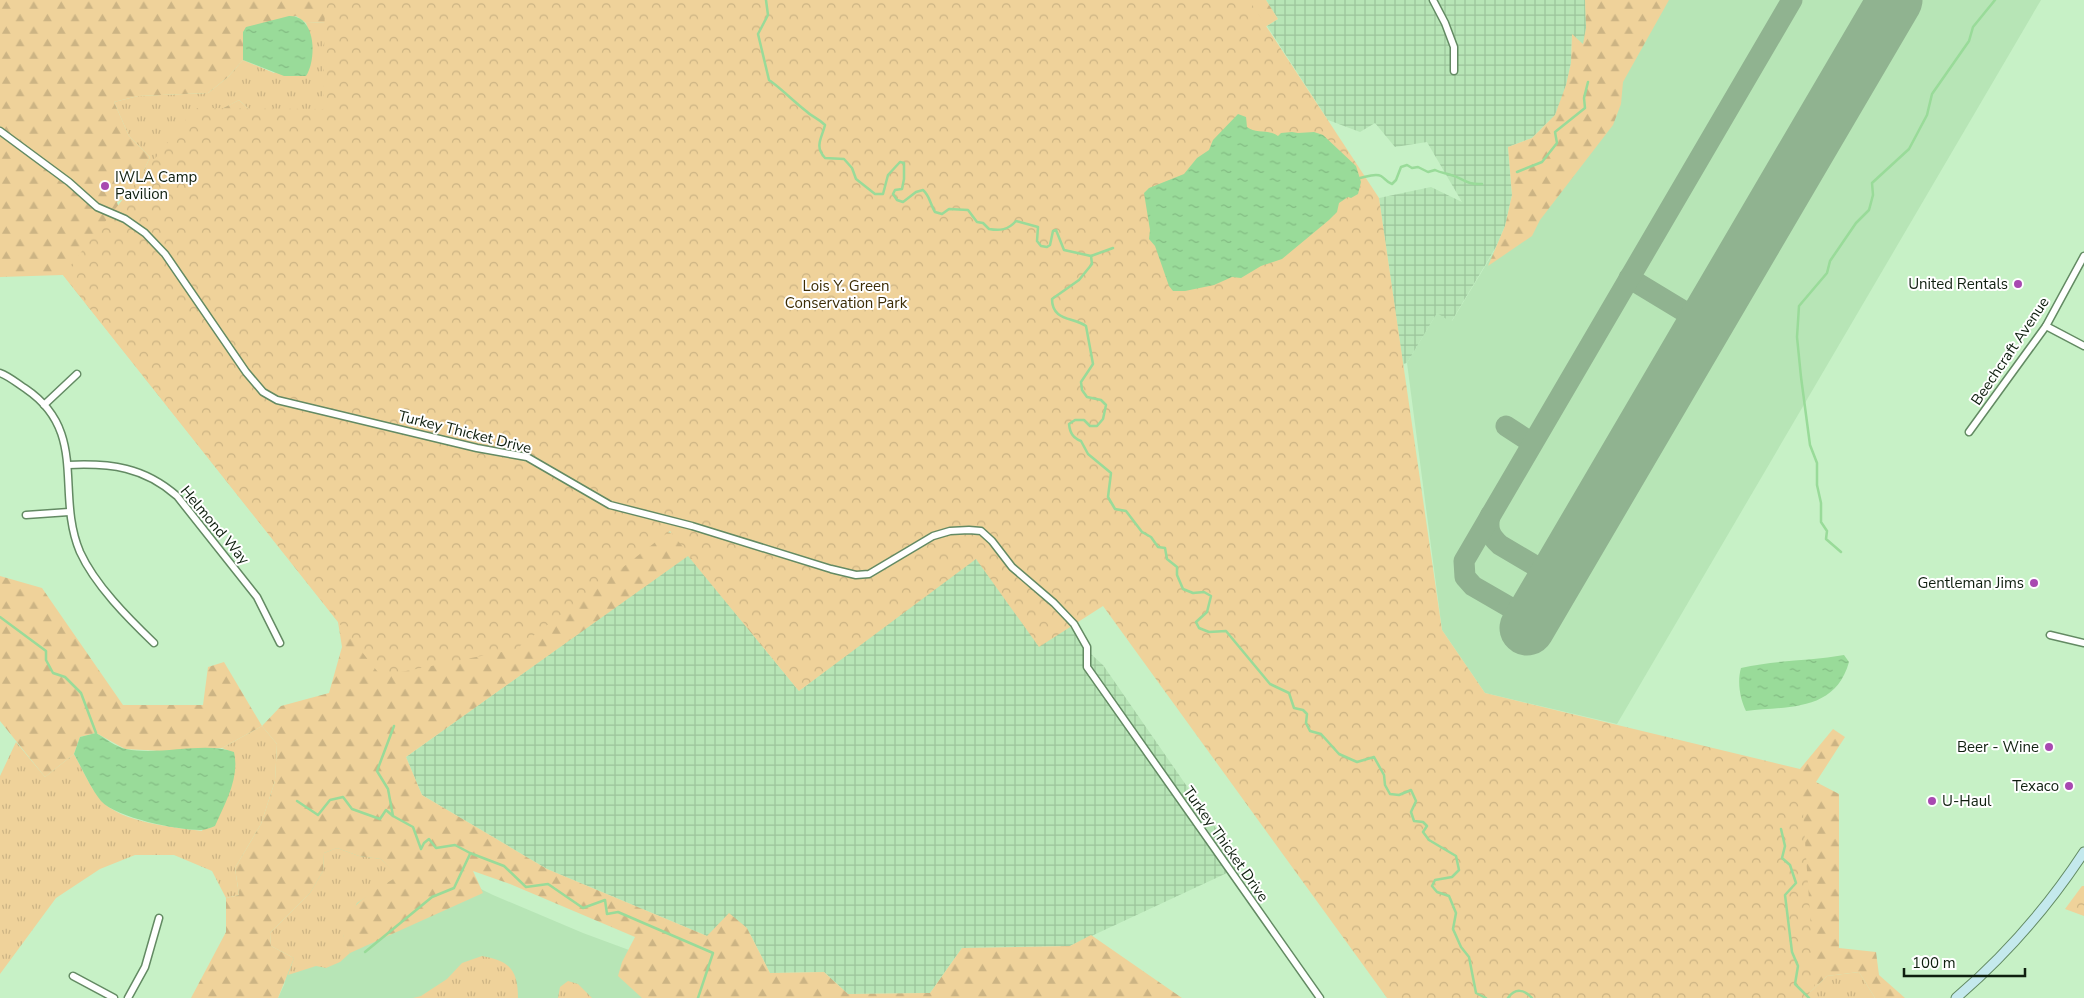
<svg xmlns="http://www.w3.org/2000/svg" width="2084" height="998" font-family="'Nunito Sans',sans-serif">
<style>
.built{fill:#b7e5b6}
.industrial{fill:url(#industrial-grid)}
.grass{fill:url(#grass-tufts)}
.forest{fill:url(#forest-firs);fill-rule:evenodd}
.park{fill:url(#park-crowns)}
.water{fill:url(#water-ripples)}
.lines{fill:none;stroke-linecap:round;stroke-linejoin:round}
.stream{stroke:#99db99;stroke-width:2.5}
.taxiway{stroke:#90b390;stroke-width:21}
.runway{stroke:#90b390;stroke-width:55}
.street-casing{stroke:#638a63;stroke-width:9}
.secondary-casing{stroke:#638a63;stroke-width:11}
.street{stroke:#fff;stroke-width:6}
.secondary{stroke:#c4e9ed;stroke-width:9}
.poi-dot{fill:#a849b1;stroke:#fff;stroke-width:2}
.labels{text-anchor:middle;dominant-baseline:central;stroke-width:4;stroke-linejoin:round;paint-order:stroke}
.poi-label{font-size:15px;fill:#0f1f0f;stroke:#fff;text-anchor:end}
.park-label{font-size:15px;fill:#3c2c05;stroke:#fff}
.street-label{font-size:15px;fill:#0f1f0f;stroke:#fff}
</style>
<defs>
<pattern id="industrial-grid" width="8" height="8" patternUnits="userSpaceOnUse" patternTransform="scale(1.25)"><rect width="8" height="8" fill="#b7e5b6"/><path d="M0 4h8M4 0v8" fill="none" stroke="#9cc49b"/></pattern>
<pattern id="grass-tufts" width="24" height="20" patternUnits="userSpaceOnUse" patternTransform="scale(1.25)"><rect width="24" height="20" fill="#efd29a"/><path d="M3 7l-1-3M5 7V3M7 7l1-3M15 17l-1-3M17 17v-4M19 17l1-3" fill="none" stroke="#ccb484"/></pattern>
<pattern id="forest-firs" width="22" height="20" patternUnits="userSpaceOnUse" patternTransform="scale(1.25)"><rect width="22" height="20" fill="#efd29a"/><path d="M5 1l3.5 6h-7zM16 11l3.5 6h-7z" fill="#ccb484"/></pattern>
<pattern id="park-crowns" width="20" height="18" patternUnits="userSpaceOnUse" patternTransform="scale(1.25)"><rect width="20" height="18" fill="#efd29a"/><path d="M2 6a3 3 0 1 1 6 0M12 15a3 3 0 1 1 6 0" fill="none" stroke="#ccb484"/></pattern>
<pattern id="water-ripples" width="26" height="14" patternUnits="userSpaceOnUse" patternTransform="scale(1.25)"><rect width="26" height="14" fill="#99db99"/><path d="M2 4q2-2 4 0t4 0M15 11q2-2 4 0t4 0" fill="none" stroke="#83bc83"/></pattern>
</defs>
<rect width="100%" height="100%" fill="#c7f1c6"/>
<g class="built">
<path d="M 1585,0 L 2041,0 L 1617,724 L 1485,693 L 1442,630 L 1407,363 L 1437,313 L 1452,321 L 1507,230 L 1586,28 Z"/>
<path d="M 328,814 L 493,895 L 583,933 L 759,998 L 278,998 L 284,985 Z"/>
</g>
<g class="industrial">
<path d="M 1266,0 L 1585,0 L 1586,28 L 1583,45 L 1572,35 L 1571,63 L 1566,85 L 1555,115 L 1532,138 L 1508,147 L 1512,195 L 1505,226 L 1496,247 L 1451,322 L 1437,313 L 1407,363 L 1403,364 L 1379,198 L 1431,187 L 1462,202 L 1427,142 L 1395,147 L 1375,123 L 1360,132 L 1328,120 L 1267,26 L 1278,19 Z"/>
<path d="M 988,547 L 1051,606 L 1077,635 L 1082,646 L 1103,665 L 1242,866 L 1070,946 L 962,948 L 930,993 L 848,994 L 824,972 L 770,973 L 747,928 L 707,936 L 547,869 L 422,795 L 406,757 L 688,555 L 799,691 Z"/>
</g>
<g class="grass">
<path d="M 328,22 L 348,96 L 279,137 L 239,100 L 204,119 L 133,194 L 150,157 L 129,136 L 114,102 L 138,96 L 208,93 L 228,77 L 243,60 L 274,73 L 311,38 L 306,23 Z"/>
<path d="M 262,726 L 277,744 L 275,781 L 261,824 L 235,868 L 239,895 L 226,898 L 212,871 L 174,855 L 135,855 L 100,869 L 56,898 L 0,974 L 0,776 L 16,742 L 45,777 L 74,754 C 83,770 90,788 102,801 C 122,823 173,827 202,831 L 234,753 L 222,748 Z"/>
<path d="M 337,848 L 359,856 L 381,859 L 399,876 L 357,903 L 343,935 L 350,953 L 340,962 L 326,968 L 316,966 L 288,975 L 294,958 L 271,946 L 270,933 L 310,893 L 323,871 L 324,853 Z"/>
<path d="M 482,956 C 510,961 518,970 518,998 L 413,998 L 421,996 L 447,979 L 462,963 Z"/>
<path d="M 1859,972 L 1875,998 L 1804,998 L 1827,976 Z"/>
<path d="M 568,981 L 578,984 L 592,998 L 558,998 L 560,987 Z"/>
</g>
<g class="forest">
<path d="M 0,0 L 808,0 L 658,532 L 708,534 L 799,691 L 688,556 L 406,757 L 422,795 L 547,869 L 707,936 L 729,913 L 747,928 L 770,973 L 824,972 L 848,994 L 930,993 L 962,948 L 1070,946 L 1091,935 L 1182,998 L 642,998 L 618,976 L 622,962 L 635,937 L 510,884 L 473,871 L 483,893 L 350,953 C 348,948 343,940 343,934 C 344,904 377,890 398,876 L 381,859 L 359,856 L 337,848 L 324,853 L 323,871 L 310,893 L 270,933 L 271,946 L 294,958 L 278,998 L 191,998 L 226,932 L 226,898 L 239,895 L 235,868 L 261,824 L 275,781 L 277,744 L 262,726 L 222,748 L 162,751 L 125,749 L 96,733 L 80,737 L 74,754 L 45,777 L 0,721 L 0,576 L 42,588 L 123,705 L 203,705 L 208,667 L 224,662 L 262,726 L 281,706 L 329,693 L 342,647 L 338,622 L 63,275 L 0,277 ZM 296,16 L 306,23 L 328,22 L 346,117 L 279,137 L 239,100 L 204,118 L 123,222 L 117,202 L 133,194 L 150,157 L 129,136 L 114,102 L 138,96 L 208,93 L 228,77 L 243,60 L 243,32 Z"/>
<path d="M 1231,0 L 1266,0 L 1278,19 L 1260,30 Z"/>
<path d="M 1585,0 L 1669,0 L 1623,82 L 1621,104 L 1613,125 L 1540,220 L 1532,236 L 1488,266 L 1505,226 L 1512,195 L 1508,147 L 1532,138 L 1555,115 L 1566,85 L 1571,63 L 1572,34 L 1583,44 L 1586,28 Z"/>
<path d="M 1833,729 L 1845,737 L 1816,782 L 1839,794 L 1839,948 L 1876,952 L 1879,975 L 1905,998 L 1875,998 L 1859,972 L 1827,976 L 1804,998 L 1726,998 L 1767,771 L 1800,769 Z"/>
</g>
<g class="park">
<path d="M 325,0 L 1249,0 L 1379,198 L 1442,630 L 1485,693 L 1800,769 L 1815,986 L 1803,998 L 1387,998 L 1103,606 L 1039,647 L 976,559 L 799,691 L 670,531 L 516,649 L 381,676 L 63,275 L 195,108 L 323,109 Z"/>
<path d="M 2082,886 L 2084,886 L 2084,916 L 2065,909 Z"/>
</g>
<g class="water">
<path d="M 289,16 C 316,15 317,59 306,76 L 284,76 L 243,60 L 243,32 L 246,27 Z"/>
<path d="M 1238,114 L 1246,117 L 1247,127 C 1256,134 1269,129 1278,136 L 1281,133 L 1292,132 L 1298,133 L 1314,132 L 1323,135 L 1356,166 L 1361,182 L 1358,194 L 1351,198 L 1348,197 L 1339,203 L 1337,212 L 1329,220 L 1282,259 L 1261,266 L 1241,278 L 1232,277 L 1214,285 L 1185,291 L 1173,291 L 1169,286 L 1155,246 L 1149,239 L 1150,230 L 1144,193 L 1149,188 L 1184,174 L 1197,158 L 1209,150 L 1213,140 Z"/>
<path d="M 1844,655 L 1849,662 C 1835,712 1788,706 1746,711 C 1740,699 1737,682 1741,668 C 1775,660 1810,661 1844,655 Z"/>
<path d="M 96,733 C 105,738 116,747 126,749 C 160,756 204,741 234,752 C 240,778 225,803 215,826 C 210,828 205,830 200,830 C 177,830 117,818 101,801 C 90,787 83,770 74,754 L 80,737 Z"/>
</g>
<g class="lines">
<g class="stream">
<path d="M 766,0 L 768,15 L 758,34 L 769,80 C 782,89 793,101 806,111 C 812,117 818,118 825,125 C 822,138 814,146 825,158 L 844,159 L 852,168 L 856,179 L 875,194 L 883,194 L 888,175 L 900,162 L 904,163 L 904,179 L 902,189 L 895,190 L 893,194 L 897,200 L 903,202 L 916,192 L 923,190 C 930,196 930,204 935,212 L 942,214 L 949,209 L 968,210 L 977,222 L 983,223 L 989,229 C 1000,231 1008,230 1016,221 L 1038,227 L 1037,241 L 1041,246 L 1047,247 L 1050,245 L 1053,231 L 1056,230 L 1064,250 L 1091,256 L 1092,264 L 1079,280 L 1052,299 C 1052,321 1073,317 1086,326 L 1093,364 L 1081,382 L 1082,390 L 1087,397 L 1101,400 L 1106,405 L 1103,419 L 1097,426 L 1090,426 L 1084,420 L 1075,420 L 1069,424 C 1070,433 1073,438 1081,441 L 1088,454 L 1111,473 L 1108,497 L 1115,509 L 1126,511 L 1142,532 L 1151,537 L 1158,547 L 1165,548 L 1167,559 L 1177,567 L 1177,575 L 1183,589 L 1193,593 L 1204,592 L 1211,596 L 1207,612 L 1196,622 L 1199,628 L 1209,632 L 1226,631 L 1270,684 L 1289,693 L 1294,708 L 1303,710 L 1307,714 L 1306,723 L 1310,731 L 1321,734 L 1339,754 L 1357,762 L 1374,757 L 1384,775 L 1385,785 L 1390,794 L 1399,795 L 1411,790 L 1416,801 L 1411,812 L 1414,821 L 1423,822 L 1427,826 L 1423,832 L 1429,840 L 1456,856 L 1459,870 L 1452,877 L 1435,880 L 1432,886 L 1437,892 L 1449,896 L 1456,913 L 1453,929 L 1461,947 L 1469,957 L 1476,993 L 1486,998"/>
<path d="M 1517,172 L 1542,162 L 1557,143 L 1555,132 L 1585,108 L 1584,98 L 1588,82"/>
<path d="M 1360,178 C 1366,177 1375,173 1381,176 C 1386,179 1386,182 1392,184 L 1396,180 L 1401,167 L 1407,165 L 1412,168 L 1418,167 L 1428,172 L 1435,170 C 1441,173 1445,173 1451,175 C 1463,178 1466,185 1482,184"/>
<path d="M 1091,256 L 1113,248"/>
<path d="M 1841,552 L 1826,539 L 1827,531 L 1821,522 L 1821,503 L 1817,485 L 1817,463 L 1810,445 L 1801,377 L 1797,337 L 1799,306 L 1827,273 L 1830,261 L 1856,223 L 1869,210 L 1873,195 L 1872,183 L 1909,149 L 1927,115 L 1932,94 L 1969,41 L 1973,27 L 1995,0"/>
<path d="M 0,617 L 46,651 L 46,660 L 53,673 L 65,677 L 81,693 L 96,733"/>
<path d="M 394,726 L 377,771 L 388,789 L 393,816 L 413,827 L 421,849 L 424,843 L 429,839 L 436,848 L 455,845 L 470,853 L 504,866 L 526,887 L 548,884 L 583,908 L 605,900 L 607,914 L 618,912 L 713,953 L 698,998"/>
<path d="M 297,801 L 318,815 L 330,800 L 343,797 L 352,809 L 380,819 L 386,810 L 393,816"/>
<path d="M 1781,829 L 1785,846 L 1782,858 L 1790,865 L 1796,883 L 1785,895 L 1792,952 L 1798,966 L 1795,984 L 1809,998"/>
<path d="M 365,952 L 432,897 L 454,888 L 470,854"/>
<path d="M 1508,998 C 1515,988 1524,989 1532,998"/>
</g>
<g class="taxiway">
<path d="M 1629,278 L 1705,324"/>
<path d="M 1506,426 L 1532,443"/>
<path d="M 1490,516 C 1487,529 1490,536 1500,545 L 1556,578"/>
<path d="M 1532,620 L 1473,586 L 1465,577 L 1464,561 L 1792,0"/>
</g>
<path class="runway" d="M 1527,628 L 1895,0"/>
<g class="street-casing">
<g id="street">
<path d="M 1433,0 L 1445,23 L 1454,47 L 1454,71"/>
<path d="M 0,131 L 69,182 L 97,207 L 125,219 L 145,233 L 165,254 L 246,372 L 263,392 L 277,400 L 477,448 L 527,457 L 610,505 L 692,526 L 831,569 L 856,575 L 869,574 L 933,536 L 950,531 L 969,530 L 981,531 L 992,541 L 1012,567 L 1054,603 L 1074,624 L 1087,647 L 1087,667 L 1320,998"/>
<path d="M 2046,326 L 2084,346"/>
<path d="M 0,373 C 9,376 18,384 26,389 C 89,432 55,493 80,552 C 95,585 128,618 154,643"/>
<path d="M 44,405 L 77,374"/>
<path d="M 1969,432 L 2046,326 L 2084,256"/>
<path d="M 68,465 C 111,463 144,467 177,496 L 257,597 L 280,643"/>
<path d="M 26,515 L 69,512"/>
<path d="M 2050,635 L 2084,643"/>
<path d="M 73,976 L 114,998"/>
<path d="M 128,998 L 145,967 L 159,918"/>
</g>
</g>
<g class="secondary-casing">
<path id="secondary" d="M 1956,998 C 2006,955 2048,907 2084,852"/>
</g>
<use href="#street" class="street"/>
<use href="#secondary" class="secondary"/>
</g>
<g class="poi-dot">
<circle cx="105" cy="186" r="5"/>
<circle cx="2018" cy="284" r="5"/>
<circle cx="2034" cy="583" r="5"/>
<circle cx="2049" cy="747" r="5"/>
<circle cx="2069" cy="786" r="5"/>
<circle cx="1932" cy="801" r="5"/>
</g>
<g class="labels">
<g class="poi-label">
<text x="115" y="177" text-anchor="start">IWLA Camp<tspan x="115" dy="17">Pavilion</tspan></text>
<text x="2008" y="284">United Rentals</text>
<text x="2024" y="583">Gentleman Jims</text>
<text x="2039" y="747">Beer - Wine</text>
<text x="2059" y="786">Texaco</text>
<text x="1942" y="801" text-anchor="start">U-Haul</text>
</g>
<g class="park-label">
<text x="846" y="286">Lois Y. Green<tspan x="846" dy="17">Conservation Park</tspan></text>
</g>
<g class="street-label">
<text transform="translate(2010 351) rotate(-56)">Beechcraft Avenue</text>
<text transform="translate(465 432) rotate(14)">Turkey Thicket Drive</text>
<text transform="translate(215 525) rotate(50)">Helmond Way</text>
<text transform="translate(1226 844) rotate(55)">Turkey Thicket Drive</text>
</g>
</g>
<path d="M1904 968v8h121v-8" fill="none" stroke="#0f1f0f" stroke-width="2.5"/>
<text x="1912" y="968" font-size="15" fill="#0f1f0f" stroke="#ffffff" stroke-width="4" paint-order="stroke">100 m</text>
</svg>
